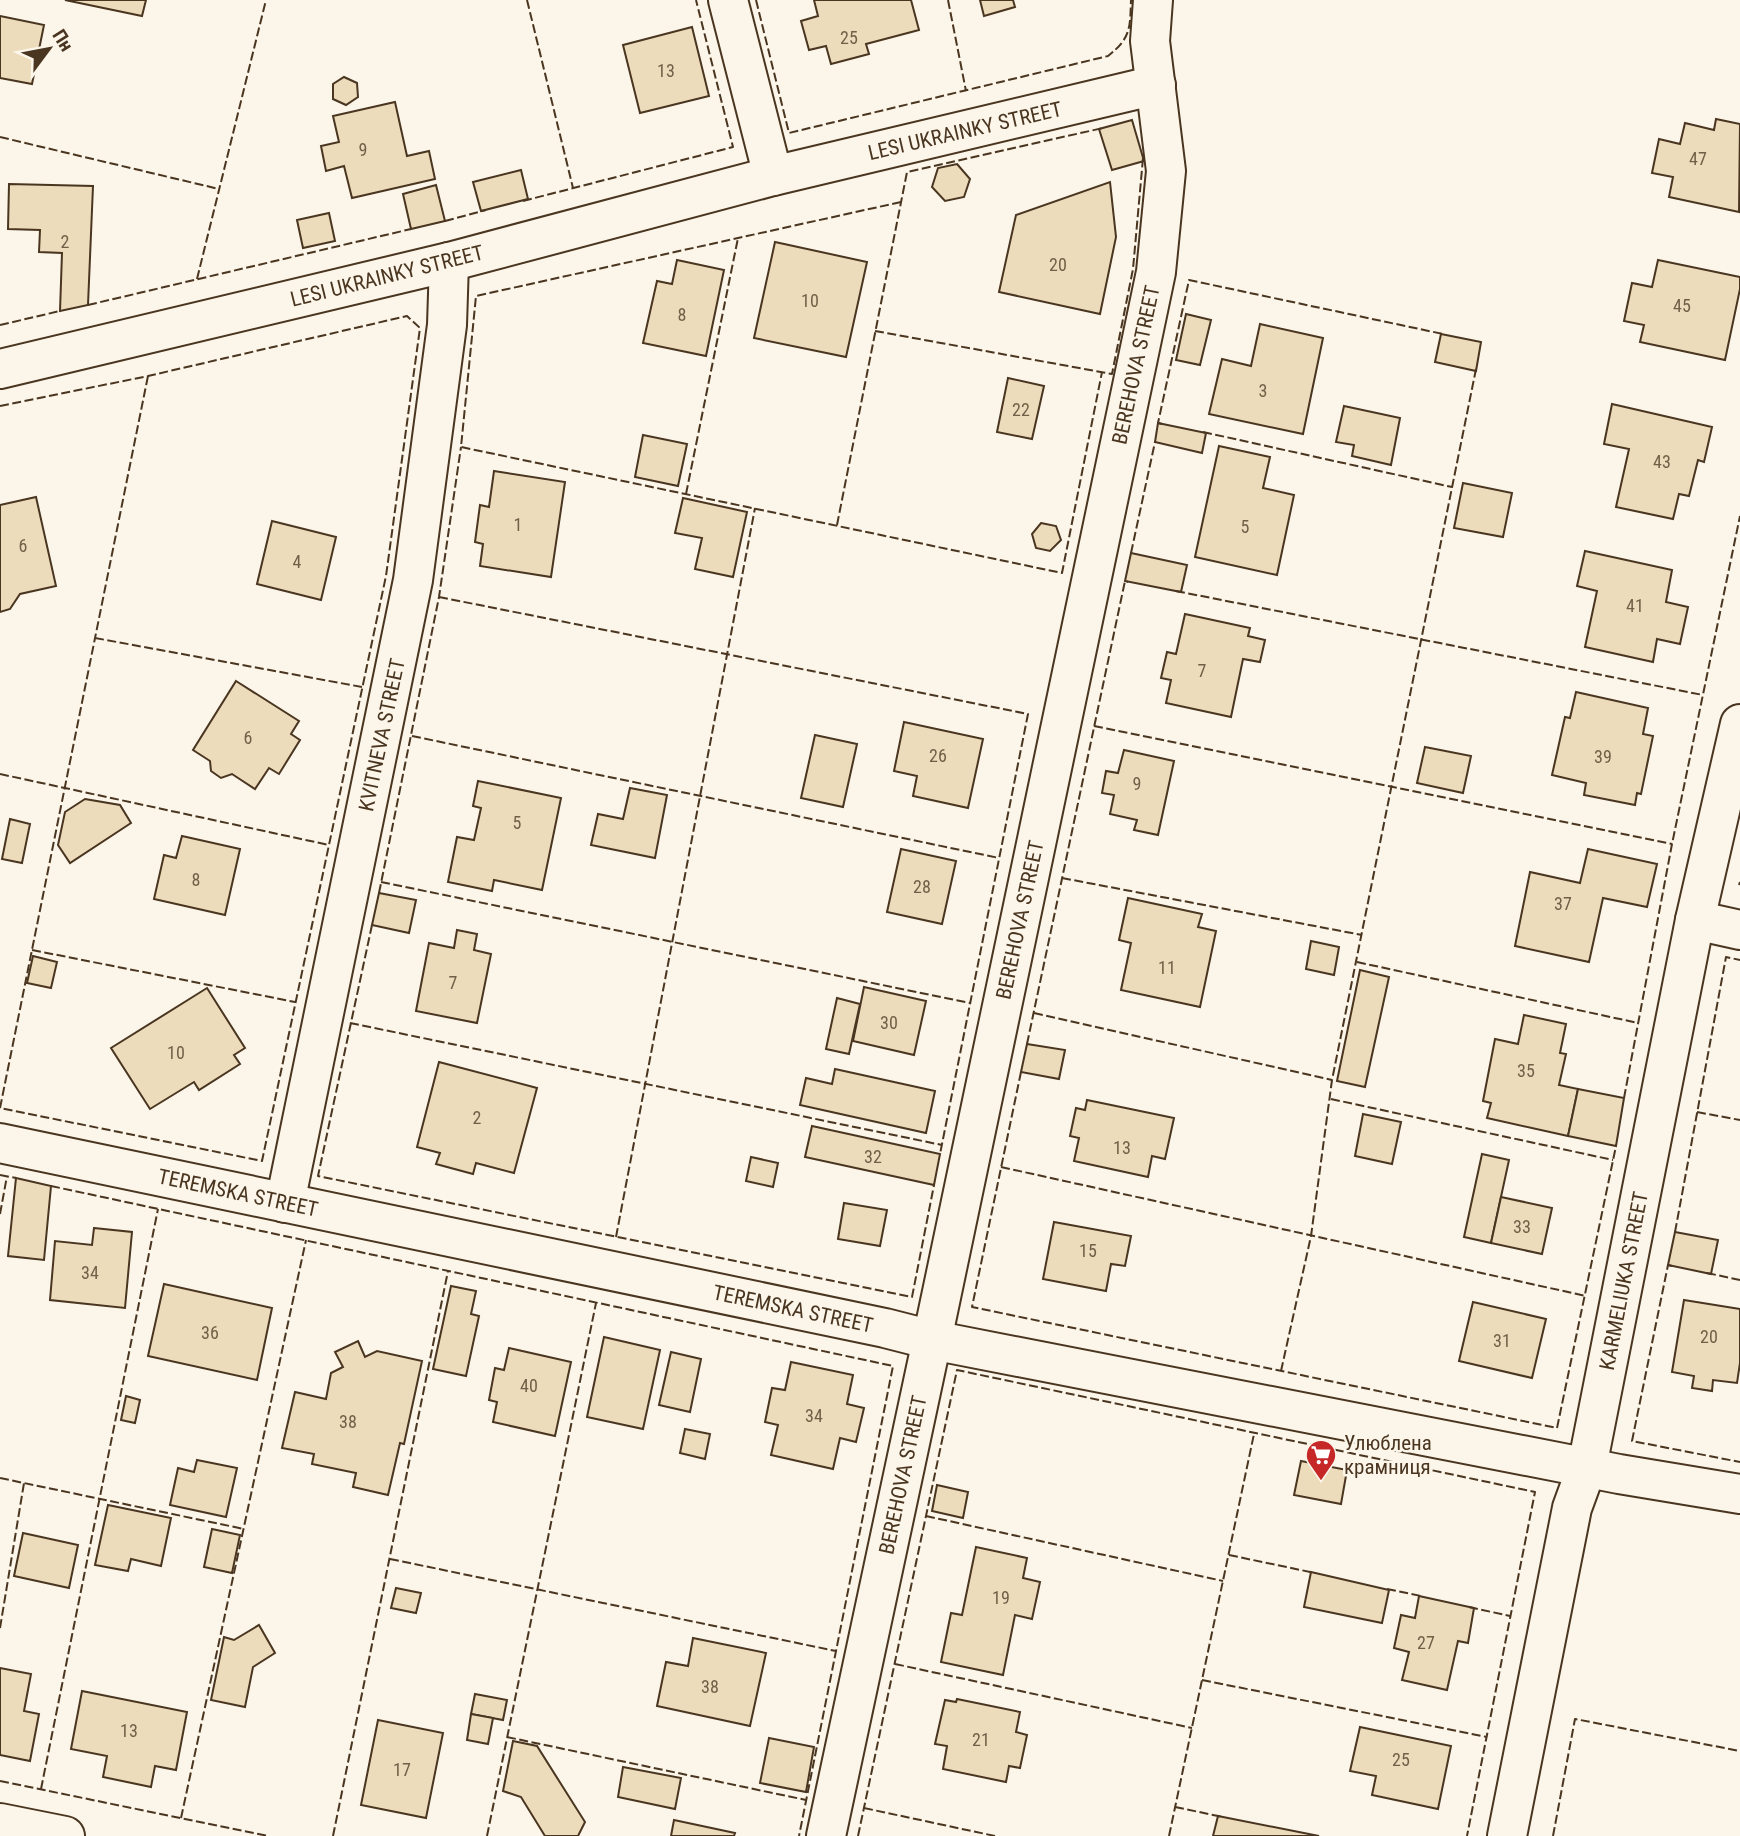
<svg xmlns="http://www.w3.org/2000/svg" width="1740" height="1836" font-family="'Roboto Condensed',sans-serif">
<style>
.building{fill:#ecdcbc;stroke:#4a3520;stroke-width:2}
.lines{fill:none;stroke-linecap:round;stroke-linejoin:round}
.minor-casing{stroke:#4a3520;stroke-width:42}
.minor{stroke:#fbf6e9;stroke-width:38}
.fence{stroke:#4a3520;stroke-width:2;stroke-dasharray:9 3.5;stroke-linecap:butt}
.labels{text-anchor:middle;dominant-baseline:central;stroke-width:5;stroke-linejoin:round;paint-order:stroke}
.number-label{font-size:18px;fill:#725f47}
.street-label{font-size:21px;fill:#4a3520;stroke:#fbf6e9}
.poi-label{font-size:21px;fill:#4a3520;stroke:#fbf6e9;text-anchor:start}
</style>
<rect width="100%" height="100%" fill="#fbf6e9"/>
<g class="building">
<path d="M 65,0 L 146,0 L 142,16 Z"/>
<path d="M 814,0 L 911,0 L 919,30 L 866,44 L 869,54 L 831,64 L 826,46 L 809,50 L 801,21 L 818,16 Z"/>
<path d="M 980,0 L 1013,0 L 1015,7 L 984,16 Z"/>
<path d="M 0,16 L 44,25 L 32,84 L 0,78 Z"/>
<path d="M 692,27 L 709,96 L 640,113 L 623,45 Z"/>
<path d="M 344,77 L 357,83 L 358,97 L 346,105 L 333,99 L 333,84 Z"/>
<path d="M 395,102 L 407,156 L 429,151 L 435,179 L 352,198 L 344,166 L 326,171 L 321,146 L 339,142 L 333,116 Z"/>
<path d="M 1716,119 L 1740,124 L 1739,212 L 1669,197 L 1673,177 L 1652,173 L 1659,139 L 1680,144 L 1685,123 L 1714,130 Z"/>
<path d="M 1132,120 L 1144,161 L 1112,170 L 1099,129 Z"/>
<path d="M 957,164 L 970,179 L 964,197 L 945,201 L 932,187 L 938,168 Z"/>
<path d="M 521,170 L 528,199 L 481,211 L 473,182 Z"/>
<path d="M 1110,182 L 1116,237 L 1100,314 L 999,292 L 1016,215 Z"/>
<path d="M 9,184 L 93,186 L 88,305 L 60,311 L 62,253 L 39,252 L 40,230 L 8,229 Z"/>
<path d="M 436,185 L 445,221 L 411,229 L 403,194 Z"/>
<path d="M 329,213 L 335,241 L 303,248 L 297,220 Z"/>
<path d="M 775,242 L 867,262 L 846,357 L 754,338 Z"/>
<path d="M 677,260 L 724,270 L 706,356 L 643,343 L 657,281 L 672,284 Z"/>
<path d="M 1658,260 L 1740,277 L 1740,289 L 1725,360 L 1640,342 L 1644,325 L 1624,321 L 1632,283 L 1652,287 Z"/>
<path d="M 1186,314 L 1211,320 L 1200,365 L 1176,360 Z"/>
<path d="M 1260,324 L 1323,338 L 1303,434 L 1209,414 L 1222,359 L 1251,366 Z"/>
<path d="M 1441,334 L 1481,342 L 1476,371 L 1435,362 Z"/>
<path d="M 1008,378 L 1044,386 L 1032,439 L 997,432 Z"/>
<path d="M 1612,404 L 1712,427 L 1704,462 L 1698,460 L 1689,496 L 1679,494 L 1673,519 L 1616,507 L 1629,449 L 1604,444 Z"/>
<path d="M 1344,406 L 1400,418 L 1391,465 L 1352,456 L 1354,445 L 1336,442 Z"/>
<path d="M 1158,423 L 1206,433 L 1202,453 L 1155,442 Z"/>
<path d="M 643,435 L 687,444 L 678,486 L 635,477 Z"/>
<path d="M 1219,446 L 1270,457 L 1263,488 L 1294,495 L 1277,575 L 1195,557 Z"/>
<path d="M 494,471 L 565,482 L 551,577 L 480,566 L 483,544 L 475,542 L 480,505 L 489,507 Z"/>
<path d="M 1463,483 L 1512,493 L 1503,537 L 1454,528 Z"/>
<path d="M 36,497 L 56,586 L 20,594 L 10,609 L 0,612 L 0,505 Z"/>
<path d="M 683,498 L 747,512 L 733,577 L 695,569 L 702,538 L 675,533 Z"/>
<path d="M 272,521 L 336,537 L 321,600 L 257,584 Z"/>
<path d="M 1041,523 L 1056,526 L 1061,540 L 1050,551 L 1036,548 L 1032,534 Z"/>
<path d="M 1585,551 L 1672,570 L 1666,602 L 1688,607 L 1680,644 L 1657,639 L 1653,662 L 1585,647 L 1597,591 L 1577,586 Z"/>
<path d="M 1131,553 L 1187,565 L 1181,592 L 1125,581 Z"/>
<path d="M 1185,614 L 1250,628 L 1248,636 L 1265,640 L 1260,662 L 1243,659 L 1231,717 L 1166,703 L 1171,680 L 1161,678 L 1167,652 L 1176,654 Z"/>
<path d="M 236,681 L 299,721 L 291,734 L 300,740 L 279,774 L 269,768 L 255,789 L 232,774 L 221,778 L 211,771 L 210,761 L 193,750 Z"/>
<path d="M 1576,692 L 1648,708 L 1643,734 L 1653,736 L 1641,794 L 1637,793 L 1635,805 L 1584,795 L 1586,783 L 1552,775 L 1565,717 L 1570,718 Z"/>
<path d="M 904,722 L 983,739 L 968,808 L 913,796 L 917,776 L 894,771 Z"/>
<path d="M 815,735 L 857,744 L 843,807 L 801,798 Z"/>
<path d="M 1425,747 L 1471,756 L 1463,793 L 1417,783 Z"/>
<path d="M 1124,750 L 1174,761 L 1158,835 L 1134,830 L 1137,820 L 1110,814 L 1114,795 L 1102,793 L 1106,771 L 1118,773 Z"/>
<path d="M 478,781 L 561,798 L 542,890 L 494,880 L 492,891 L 448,882 L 457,837 L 474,840 L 481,808 L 473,806 Z"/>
<path d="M 630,788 L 667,795 L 655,858 L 591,845 L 598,814 L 623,819 Z"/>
<path d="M 85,799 L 120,805 L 131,823 L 70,863 L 58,845 L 65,812 Z"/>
<path d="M 10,819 L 30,824 L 22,863 L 2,859 Z"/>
<path d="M 182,836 L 240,849 L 225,915 L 154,899 L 164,855 L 176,858 Z"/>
<path d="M 901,849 L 956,861 L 942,924 L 887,912 Z"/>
<path d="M 1588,849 L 1657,864 L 1647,907 L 1603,898 L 1589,962 L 1515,946 L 1530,872 L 1580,883 Z"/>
<path d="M 379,893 L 416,900 L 409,933 L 372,925 Z"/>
<path d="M 1128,898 L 1202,914 L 1198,927 L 1216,931 L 1200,1007 L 1121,990 L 1131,943 L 1119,940 Z"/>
<path d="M 457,930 L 477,934 L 474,950 L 491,954 L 477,1023 L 416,1011 L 429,943 L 454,948 Z"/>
<path d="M 1311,941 L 1339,947 L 1334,975 L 1306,969 Z"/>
<path d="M 33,956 L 57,962 L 51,988 L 27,983 Z"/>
<path d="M 1360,970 L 1389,977 L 1365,1087 L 1337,1081 Z"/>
<path d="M 864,987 L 926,1001 L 914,1055 L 853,1041 Z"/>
<path d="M 207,988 L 245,1048 L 234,1055 L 240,1064 L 199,1090 L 194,1082 L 150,1109 L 111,1048 Z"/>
<path d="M 837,998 L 860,1004 L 849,1054 L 826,1049 Z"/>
<path d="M 1524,1015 L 1566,1024 L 1560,1053 L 1566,1054 L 1559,1085 L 1578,1089 L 1568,1136 L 1487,1118 L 1491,1103 L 1483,1101 L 1495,1039 L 1518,1044 Z"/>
<path d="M 1027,1044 L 1065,1050 L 1059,1079 L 1021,1072 Z"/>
<path d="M 439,1062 L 537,1088 L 514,1173 L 476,1163 L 473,1174 L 436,1164 L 440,1153 L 417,1147 Z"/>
<path d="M 835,1069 L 935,1091 L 926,1133 L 800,1105 L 806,1078 L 832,1084 Z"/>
<path d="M 1578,1089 L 1624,1098 L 1616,1146 L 1568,1136 Z"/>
<path d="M 1087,1100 L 1174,1118 L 1165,1159 L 1152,1156 L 1148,1177 L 1074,1161 L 1079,1138 L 1070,1136 L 1076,1108 L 1085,1110 Z"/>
<path d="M 1363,1114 L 1401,1122 L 1392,1164 L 1355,1156 Z"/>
<path d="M 812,1126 L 940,1154 L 934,1185 L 805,1157 Z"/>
<path d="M 1482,1154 L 1509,1160 L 1491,1243 L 1464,1237 Z"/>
<path d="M 751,1157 L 778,1163 L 773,1187 L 746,1181 Z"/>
<path d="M 16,1178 L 51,1186 L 44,1260 L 8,1256 Z"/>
<path d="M 1501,1197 L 1552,1208 L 1542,1254 L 1491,1243 Z"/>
<path d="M 844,1203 L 887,1210 L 880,1246 L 838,1239 Z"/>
<path d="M 1054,1222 L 1131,1236 L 1125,1266 L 1111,1264 L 1106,1291 L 1043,1279 Z"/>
<path d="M 94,1228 L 132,1232 L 125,1308 L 50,1300 L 55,1241 L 92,1245 Z"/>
<path d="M 1675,1232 L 1718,1240 L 1711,1274 L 1668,1265 Z"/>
<path d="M 164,1284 L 272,1308 L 257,1380 L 148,1356 Z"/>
<path d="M 451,1286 L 476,1291 L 471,1314 L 479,1316 L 466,1376 L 433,1369 Z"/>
<path d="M 1684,1300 L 1740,1309 L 1740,1363 L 1737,1383 L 1713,1380 L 1712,1391 L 1692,1388 L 1694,1376 L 1672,1372 Z"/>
<path d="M 1473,1302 L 1546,1319 L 1532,1378 L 1459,1361 Z"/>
<path d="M 604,1337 L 660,1350 L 643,1429 L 587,1417 Z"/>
<path d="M 358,1341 L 365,1357 L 377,1351 L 422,1361 L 404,1444 L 400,1443 L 388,1495 L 353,1487 L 356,1473 L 312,1464 L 314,1454 L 282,1448 L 295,1392 L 326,1399 L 331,1373 L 343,1367 L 335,1352 Z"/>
<path d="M 509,1348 L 571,1362 L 555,1436 L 493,1422 L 497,1402 L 489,1400 L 495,1368 L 504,1370 Z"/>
<path d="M 671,1352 L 701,1359 L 690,1412 L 659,1405 Z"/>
<path d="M 791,1362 L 853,1375 L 847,1404 L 864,1408 L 856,1442 L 840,1438 L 833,1469 L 771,1455 L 778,1425 L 765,1422 L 772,1388 L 785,1390 Z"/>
<path d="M 126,1396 L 140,1400 L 135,1423 L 121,1420 Z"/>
<path d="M 685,1429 L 710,1434 L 705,1459 L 680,1453 Z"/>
<path d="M 197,1460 L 237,1468 L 226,1517 L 170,1505 L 178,1468 L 194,1472 Z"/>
<path d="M 1301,1461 L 1347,1470 L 1341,1504 L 1294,1495 Z"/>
<path d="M 937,1485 L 968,1492 L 963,1518 L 932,1511 Z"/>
<path d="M 108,1505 L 171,1518 L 161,1566 L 131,1559 L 128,1571 L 95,1565 Z"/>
<path d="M 212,1529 L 240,1535 L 232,1573 L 204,1567 Z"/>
<path d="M 23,1533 L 78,1545 L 69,1588 L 14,1576 Z"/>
<path d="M 976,1547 L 1027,1558 L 1023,1578 L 1040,1582 L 1032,1619 L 1015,1615 L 1003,1675 L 941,1662 L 951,1613 L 962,1615 Z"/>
<path d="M 1311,1572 L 1389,1590 L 1382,1623 L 1304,1607 Z"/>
<path d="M 396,1588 L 421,1593 L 416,1613 L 391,1608 Z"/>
<path d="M 1419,1596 L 1474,1608 L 1468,1643 L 1458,1641 L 1447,1690 L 1402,1680 L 1409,1652 L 1394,1648 L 1401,1615 L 1415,1618 Z"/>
<path d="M 259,1625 L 275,1653 L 253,1667 L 245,1707 L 211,1700 L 224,1637 L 234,1640 Z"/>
<path d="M 693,1638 L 766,1653 L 750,1726 L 657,1706 L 666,1662 L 688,1666 Z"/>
<path d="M 0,1668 L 31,1674 L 24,1711 L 39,1714 L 30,1761 L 0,1755 Z"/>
<path d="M 82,1691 L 187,1712 L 176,1770 L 155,1766 L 151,1787 L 103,1777 L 107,1756 L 71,1749 Z"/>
<path d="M 475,1694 L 507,1700 L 503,1720 L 471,1714 Z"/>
<path d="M 957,1699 L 1020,1712 L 1016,1732 L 1027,1735 L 1020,1768 L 1009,1766 L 1006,1782 L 943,1769 L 947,1746 L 935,1744 L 945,1700 L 956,1702 Z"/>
<path d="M 471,1714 L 493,1718 L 488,1744 L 467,1740 Z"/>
<path d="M 378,1720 L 443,1733 L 426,1818 L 361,1805 Z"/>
<path d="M 1360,1727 L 1451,1746 L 1438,1809 L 1372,1795 L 1376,1776 L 1350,1771 Z"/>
<path d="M 769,1738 L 814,1747 L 806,1792 L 760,1783 Z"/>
<path d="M 513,1741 L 537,1746 L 585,1822 L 578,1836 L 545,1836 L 521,1797 L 503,1791 Z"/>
<path d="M 623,1767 L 681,1778 L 675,1809 L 618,1797 Z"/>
<path d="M 1218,1816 L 1319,1836 L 1213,1836 Z"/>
<path d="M 674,1820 L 735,1833 L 734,1836 L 671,1836 Z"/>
</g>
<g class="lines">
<g class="minor-casing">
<g id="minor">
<path d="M 728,0 L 773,176"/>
<path d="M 0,369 L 449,262 L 773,176 L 1156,85"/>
<path d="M 1695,920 L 1740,930"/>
<path d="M 0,1143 L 885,1328 L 932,1340 L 1619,1474 L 1740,1494"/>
<path d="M 285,1203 L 413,580 L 447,325 L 449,262"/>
<path d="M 0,1823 L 65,1836"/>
<path d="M 826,1836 L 932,1340 L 1156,272 L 1166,171 L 1150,41 L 1153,0"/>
<path d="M 1507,1836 L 1572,1508 L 1587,1467 L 1695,920 L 1740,724"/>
</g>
</g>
<use href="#minor" class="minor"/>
<g class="fence">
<path d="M 527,0 L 573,188"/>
<path d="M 756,0 L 789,133 L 1108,56 C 1131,38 1130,28 1131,0"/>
<path d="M 948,0 L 966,91"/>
<path d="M 0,137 L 219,189"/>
<path d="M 523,201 L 733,147 L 696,0"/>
<path d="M 901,202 L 476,296 L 461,447 L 1062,573 L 1102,372"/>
<path d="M 445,221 L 486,210"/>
<path d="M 197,279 L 266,0"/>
<path d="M 88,305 L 411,229"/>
<path d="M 0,325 L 60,311"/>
<path d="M 875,331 L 1112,374 L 1133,269 L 1143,158"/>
<path d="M 0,406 L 148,376 L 407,316 L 420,328 L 386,576 L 262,1161 L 0,1108"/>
<path d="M 1162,424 L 1158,423 L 1189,280 L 1443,334"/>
<path d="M 1203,432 L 1452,487"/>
<path d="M 686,494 L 738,238"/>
<path d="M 837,525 L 907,172 L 1103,128"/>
<path d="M 1131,553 L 1155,442"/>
<path d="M 1176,591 L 1703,695"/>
<path d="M 439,597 L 1028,714 L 940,1154"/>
<path d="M 95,638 L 362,687"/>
<path d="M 1094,726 L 1672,844"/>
<path d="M 412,736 L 999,858"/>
<path d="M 0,774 L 329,845"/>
<path d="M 1062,878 L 1362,935"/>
<path d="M 381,882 L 970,1003"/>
<path d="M 1739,885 L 1740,882"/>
<path d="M 379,893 L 439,597 L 461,447"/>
<path d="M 372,925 L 318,1176 L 912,1297 L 934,1185"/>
<path d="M 32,950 L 295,1002"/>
<path d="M 1357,962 L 1638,1023"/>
<path d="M 1034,1013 L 1332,1080"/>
<path d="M 350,1023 L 942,1145"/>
<path d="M 1027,1044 L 1125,581 L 1128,582"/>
<path d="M 1021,1072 L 972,1307 L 1557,1428 L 1616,1146"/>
<path d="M 1624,1098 L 1672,844 L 1740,516"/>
<path d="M 1331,1099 L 1613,1160"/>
<path d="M 0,1108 L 148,376"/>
<path d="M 1697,1112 L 1740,1120"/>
<path d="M 1001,1167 L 1586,1296"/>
<path d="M 0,1175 L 16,1178"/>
<path d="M 51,1186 L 893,1366 L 799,1836"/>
<path d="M 0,1214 L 7,1176"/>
<path d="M 1675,1232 L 1726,957 L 1740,960"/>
<path d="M 616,1237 L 755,508"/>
<path d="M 1672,1266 L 1668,1265 L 1632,1441 L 1740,1462"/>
<path d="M 1707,1273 L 1740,1280"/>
<path d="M 1281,1371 L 1311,1236 L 1332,1080 L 1476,369"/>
<path d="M 0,1478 L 244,1529"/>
<path d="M 926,1516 L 1223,1581"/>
<path d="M 1229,1555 L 1315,1573"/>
<path d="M 390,1559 L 836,1651"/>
<path d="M 1387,1589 L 1421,1596"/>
<path d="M 1469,1607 L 1510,1616"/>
<path d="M 0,1628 L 24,1483"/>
<path d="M 895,1664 L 1192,1728"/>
<path d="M 1202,1680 L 1487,1737"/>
<path d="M 507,1737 L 806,1800"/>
<path d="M 0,1781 L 268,1836"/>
<path d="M 41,1789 L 158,1209"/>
<path d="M 1175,1807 L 1223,1817"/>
<path d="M 864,1808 L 995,1836"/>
<path d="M 181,1818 L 306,1240"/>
<path d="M 333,1836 L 448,1271"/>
<path d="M 487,1836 L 596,1303"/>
<path d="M 858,1836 L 957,1370 L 1535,1492 L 1467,1836"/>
<path d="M 1169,1836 L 1254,1434"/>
<path d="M 1553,1836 L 1575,1719 L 1740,1751"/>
</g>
</g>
<defs>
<g id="supermarket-pin" transform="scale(1.575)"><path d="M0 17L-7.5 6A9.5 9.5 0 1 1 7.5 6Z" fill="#c62828" stroke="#fbf6e9"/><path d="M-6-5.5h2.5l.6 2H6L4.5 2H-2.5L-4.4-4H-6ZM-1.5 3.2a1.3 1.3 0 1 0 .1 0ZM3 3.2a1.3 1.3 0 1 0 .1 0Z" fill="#fff"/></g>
</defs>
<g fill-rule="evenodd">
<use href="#supermarket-pin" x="1321" y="1455"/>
</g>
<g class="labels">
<g class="number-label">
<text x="849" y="37">25</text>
<text x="666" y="70">13</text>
<text x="363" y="149">9</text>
<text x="1698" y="158">47</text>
<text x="65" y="241">2</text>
<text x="1058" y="264">20</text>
<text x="810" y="300">10</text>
<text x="1682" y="305">45</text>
<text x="682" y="314">8</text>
<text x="1263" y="390">3</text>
<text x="1021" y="409">22</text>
<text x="1662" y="461">43</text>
<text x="518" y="524">1</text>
<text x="1245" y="526">5</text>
<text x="23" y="545">6</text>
<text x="297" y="561">4</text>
<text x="1635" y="605">41</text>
<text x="1202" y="670">7</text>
<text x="248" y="737">6</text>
<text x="938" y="755">26</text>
<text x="1603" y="756">39</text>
<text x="1137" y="783">9</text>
<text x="517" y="822">5</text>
<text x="196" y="879">8</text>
<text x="922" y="886">28</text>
<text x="1563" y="903">37</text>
<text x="1167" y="967">11</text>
<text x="453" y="982">7</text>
<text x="889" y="1022">30</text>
<text x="176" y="1052">10</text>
<text x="1526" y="1070">35</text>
<text x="477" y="1117">2</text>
<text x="1122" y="1147">13</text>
<text x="873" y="1156">32</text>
<text x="1522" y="1226">33</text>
<text x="1088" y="1250">15</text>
<text x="90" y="1272">34</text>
<text x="210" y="1332">36</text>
<text x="1709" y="1336">20</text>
<text x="1502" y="1340">31</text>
<text x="529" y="1385">40</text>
<text x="814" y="1415">34</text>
<text x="348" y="1421">38</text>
<text x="1001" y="1597">19</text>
<text x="1426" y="1642">27</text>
<text x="710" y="1686">38</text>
<text x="129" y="1730">13</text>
<text x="981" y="1739">21</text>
<text x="1401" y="1759">25</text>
<text x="402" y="1769">17</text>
</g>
<g class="street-label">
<text transform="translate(965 131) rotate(-13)">LESI UKRAINKY STREET</text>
<text transform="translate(387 276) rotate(-14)">LESI UKRAINKY STREET</text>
<text transform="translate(1136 365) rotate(-78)">BEREHOVA STREET</text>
<text transform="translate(382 735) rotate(-78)">KVITNEVA STREET</text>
<text transform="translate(1020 920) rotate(-78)">BEREHOVA STREET</text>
<text transform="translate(238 1193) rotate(12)">TEREMSKA STREET</text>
<text transform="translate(1624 1281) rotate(-79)">KARMELIUKA STREET</text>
<text transform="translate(793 1309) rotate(12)">TEREMSKA STREET</text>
<text transform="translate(903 1475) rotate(-78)">BEREHOVA STREET</text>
</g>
<g class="poi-label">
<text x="1344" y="1443">Улюблена<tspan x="1344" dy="24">крамниця</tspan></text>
</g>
</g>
<g transform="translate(49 49) rotate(58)" stroke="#fbf6e9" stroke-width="5" paint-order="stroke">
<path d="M0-5L12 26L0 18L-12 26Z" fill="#4a3520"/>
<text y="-10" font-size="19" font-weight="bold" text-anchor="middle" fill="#4a3520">Пн</text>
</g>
</svg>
